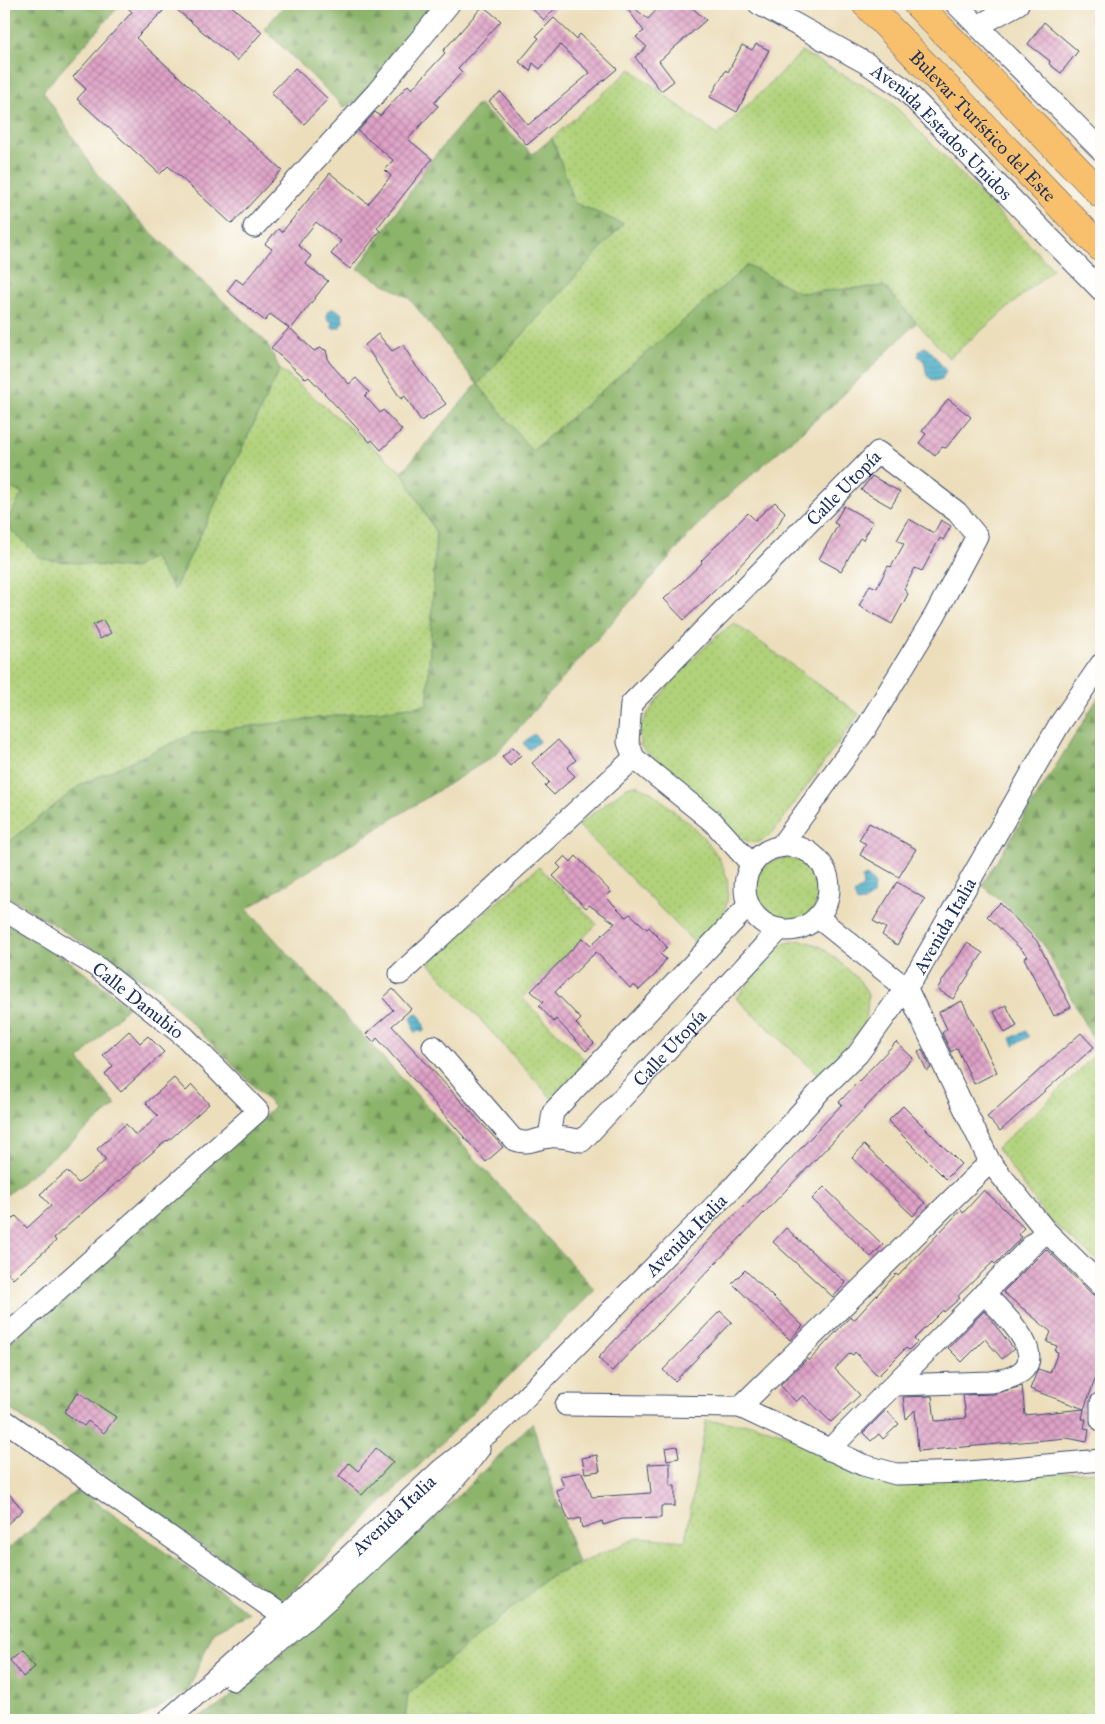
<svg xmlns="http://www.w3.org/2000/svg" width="1105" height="1724" font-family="'IM FELL Great Primer',serif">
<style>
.grass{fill:url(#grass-dots);stroke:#66806c}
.forest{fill:url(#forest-firs);stroke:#547264}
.water{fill:url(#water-rules);stroke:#306d92}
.building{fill:url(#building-cross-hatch)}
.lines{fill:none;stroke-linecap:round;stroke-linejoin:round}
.minor-casing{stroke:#3a496c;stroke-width:23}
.highway-casing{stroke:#3a496c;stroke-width:29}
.minor{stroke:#fff;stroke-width:21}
.highway{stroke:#f8bf6c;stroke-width:28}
.labels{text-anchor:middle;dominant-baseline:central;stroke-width:5;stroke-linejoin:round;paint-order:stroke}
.street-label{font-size:19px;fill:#1b2f5e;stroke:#fdfcf7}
</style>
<defs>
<pattern id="grass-dots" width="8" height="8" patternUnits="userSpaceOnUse" patternTransform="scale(1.25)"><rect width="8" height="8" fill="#b1d27a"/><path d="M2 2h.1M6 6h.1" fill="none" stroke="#98b56c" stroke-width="1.8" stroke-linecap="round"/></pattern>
<pattern id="forest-firs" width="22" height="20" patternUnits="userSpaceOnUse" patternTransform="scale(1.25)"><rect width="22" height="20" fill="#8cb46a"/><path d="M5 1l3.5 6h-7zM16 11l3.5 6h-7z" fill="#72935a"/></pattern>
<pattern id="water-rules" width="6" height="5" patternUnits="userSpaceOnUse" patternTransform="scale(1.25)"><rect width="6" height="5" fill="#46abc6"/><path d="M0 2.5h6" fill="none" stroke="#3a8ca4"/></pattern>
<pattern id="building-cross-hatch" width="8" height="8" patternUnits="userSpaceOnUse" patternTransform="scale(1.25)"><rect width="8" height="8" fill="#dfa1c6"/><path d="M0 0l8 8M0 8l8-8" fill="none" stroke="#b484a4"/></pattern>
</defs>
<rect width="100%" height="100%" fill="#fdfcf7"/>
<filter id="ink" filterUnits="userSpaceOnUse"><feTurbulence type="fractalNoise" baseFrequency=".02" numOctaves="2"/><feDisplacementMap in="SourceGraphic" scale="10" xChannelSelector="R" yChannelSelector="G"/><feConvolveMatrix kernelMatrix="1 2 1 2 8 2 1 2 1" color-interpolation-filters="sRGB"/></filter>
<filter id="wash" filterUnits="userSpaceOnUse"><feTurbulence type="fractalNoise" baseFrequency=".0096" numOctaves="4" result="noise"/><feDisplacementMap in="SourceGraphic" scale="20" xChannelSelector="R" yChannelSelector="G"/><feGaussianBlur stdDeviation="1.12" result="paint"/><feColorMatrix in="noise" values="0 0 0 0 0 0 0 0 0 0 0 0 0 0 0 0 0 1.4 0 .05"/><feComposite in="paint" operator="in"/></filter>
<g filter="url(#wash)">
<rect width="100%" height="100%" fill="#ecdebb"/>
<g class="grass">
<path d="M 802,52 L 888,99 L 1053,269 L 949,358 L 884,286 L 799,293 L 748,265 L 532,451 L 478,384 L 623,224 L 575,203 L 552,138 L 631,69 L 717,135 Z"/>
<path d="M 280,369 L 402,472 L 436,533 L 427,705 L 194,733 L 80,785 L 4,846 L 4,484 L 153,557 L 174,590 Z"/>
<path d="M 734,623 L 859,714 L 775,830 C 761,844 753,847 736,835 L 641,747 L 638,730 C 660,691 698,649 734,623 Z"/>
<path d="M 636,785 C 653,790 666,805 680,816 C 707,838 736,868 726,906 C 722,922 710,935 700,948 L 578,825 L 627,787 Z"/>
<circle cx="786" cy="891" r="33"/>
<path d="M 539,867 L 597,924 L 522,998 L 590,1065 L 555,1102 L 427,961 Z"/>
<path d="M 801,940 L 820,946 L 842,964 L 860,981 L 868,995 L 866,1023 L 820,1076 L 736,998 L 773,952 L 786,943 Z"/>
<path d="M 1099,1051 L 1101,1055 L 1101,1264 L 1047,1218 L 997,1148 L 1045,1104 Z"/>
<path d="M 706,1421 L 753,1424 L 918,1478 L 1101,1471 L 1101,1720 L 405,1720 L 408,1694 L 548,1578 L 639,1537 L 685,1541 Z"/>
</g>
<g class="forest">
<path d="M 5,4 L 121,4 L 43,91 L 96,173 L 129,211 L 266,342 L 280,369 L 174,590 L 153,557 L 132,569 L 42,559 L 5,524 L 22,494 L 4,484 Z"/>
<path d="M 286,4 L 440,4 L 363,97 L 344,107 L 264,29 Z"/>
<path d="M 478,104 L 533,154 L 552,138 L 575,203 L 623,224 L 478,384 L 532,451 L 748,265 L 800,293 L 884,286 L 916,323 L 837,401 L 711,510 L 494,756 L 247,909 L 595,1290 L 282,1602 L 4,1405 L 4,1348 L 274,1107 L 159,990 L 4,894 L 4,846 L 80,785 L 194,733 L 427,705 L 436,533 L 402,472 L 477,384 L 409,298 L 358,269 L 432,159 Z"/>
<path d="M 1101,693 L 1101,1055 L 1043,944 L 1005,904 L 982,885 Z"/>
<path d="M 4,922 L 65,958 L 128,1006 L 79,1060 L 116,1105 L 4,1197 Z"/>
<path d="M 532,1423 L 578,1564 L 548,1578 L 408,1694 L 405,1720 L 193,1720 L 221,1705 L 449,1505 Z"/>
<path d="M 78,1489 L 249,1613 L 213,1632 L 188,1691 L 136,1720 L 4,1720 L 4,1550 L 6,1551 Z"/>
</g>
<g class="water">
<path d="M 332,309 L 336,309 L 342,314 L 343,322 L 339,328 L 332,328 L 332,322 L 327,319 L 327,312 Z"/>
<path d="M 924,347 L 929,349 L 946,371 L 942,379 L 934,381 L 927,376 L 924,361 L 918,356 L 920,350 Z"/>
<path d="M 534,734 L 540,741 L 529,750 L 523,743 Z"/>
<path d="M 867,876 L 874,883 L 873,895 L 864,902 L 857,903 L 854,894 L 863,886 L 862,878 Z"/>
<path d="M 416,1013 C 423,1018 424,1023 424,1031 L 414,1032 L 411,1017 Z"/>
<path d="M 1026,1031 L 1029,1037 L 1014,1045 L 1011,1038 Z"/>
</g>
<g id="blocks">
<g class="building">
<path d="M 124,4 L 229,4 L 262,32 L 237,61 L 170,4 L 136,38 L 282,170 L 232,224 L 168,166 L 160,174 L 77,99 L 86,89 L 73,77 L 132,12 Z"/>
<path d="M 527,4 L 559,4 L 544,20 Z"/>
<path d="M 629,4 L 648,19 L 662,4 L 688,4 L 706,20 L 659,61 L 674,81 L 661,91 L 635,57 L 647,47 L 636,37 L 644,31 L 626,7 Z"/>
<path d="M 483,6 L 501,21 L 458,68 L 462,72 L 434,103 L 438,106 L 408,139 L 432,159 L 377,228 L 380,231 L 350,269 L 331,254 L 341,241 L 316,222 L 298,245 L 311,256 L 305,264 L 328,281 L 291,329 L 314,351 L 320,348 L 326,350 L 329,362 L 349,384 L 356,378 L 369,392 L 365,396 L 380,413 L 383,410 L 402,430 L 381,450 L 372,440 L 370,442 L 309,377 L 306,379 L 271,348 L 289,328 L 270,314 L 265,321 L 227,291 L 236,279 L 243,284 L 272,249 L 265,244 L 278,229 L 282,232 L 330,173 L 368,204 L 391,176 L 385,170 L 393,160 L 358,131 L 375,112 L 380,116 L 408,85 L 412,89 L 445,53 L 443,51 Z"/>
<path d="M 554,18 L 576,39 L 580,34 L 617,69 L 527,145 L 489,101 L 501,92 L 528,125 L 590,73 L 560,45 L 540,69 L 533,63 L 530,71 L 519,62 L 539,38 L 536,36 Z"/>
<path d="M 1044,22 L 1078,51 L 1061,73 L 1049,64 L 1050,61 L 1028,44 Z"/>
<path d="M 756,44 L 769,50 L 737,112 L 710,97 L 726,70 L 728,72 L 742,45 L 752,50 Z"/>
<path d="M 295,68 L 328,99 L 304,124 L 271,93 Z"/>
<path d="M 378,334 L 392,351 L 403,345 L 416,366 L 446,404 L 421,421 L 405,396 L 401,399 L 365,345 Z"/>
<path d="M 948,399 L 971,417 L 946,448 L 942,447 L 935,456 L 919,443 L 926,434 L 922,431 Z"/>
<path d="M 872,476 L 900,492 L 891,507 L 861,490 Z"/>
<path d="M 775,502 L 785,512 L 778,525 L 734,572 L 684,620 L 664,599 L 702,563 L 701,561 L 748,513 L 755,520 Z"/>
<path d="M 844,506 L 873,522 L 863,540 L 860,538 L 841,571 L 819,559 L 838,525 L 834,523 Z"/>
<path d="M 909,519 L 934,533 L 941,520 L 951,526 L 943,540 L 940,538 L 922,571 L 915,568 L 904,589 L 908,594 L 892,624 L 859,606 L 870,585 L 877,588 L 888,566 L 891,567 L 904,544 L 897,540 Z"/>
<path d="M 103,620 L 111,633 L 100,639 L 93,625 Z"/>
<path d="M 558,740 L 576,760 L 567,768 L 575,776 L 554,795 L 545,786 L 549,782 L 532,763 Z"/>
<path d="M 513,747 L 521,755 L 510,766 L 502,757 Z"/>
<path d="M 869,823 L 916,849 L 899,877 L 860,855 L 866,844 L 859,840 Z"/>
<path d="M 565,856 L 571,862 L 576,856 L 611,892 L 606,897 L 626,917 L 630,914 L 647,929 L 649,927 L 667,947 L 660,954 L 666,959 L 656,974 L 639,990 L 634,985 L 630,988 L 596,952 L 555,992 L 581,1019 L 576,1024 L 594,1043 L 586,1051 L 556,1019 L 554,1022 L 539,1006 L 543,1002 L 531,991 L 583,938 L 591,945 L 615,923 L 589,905 L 586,908 L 553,876 L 561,868 L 557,864 Z"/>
<path d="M 897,882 L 925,899 L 897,945 L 882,935 L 886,928 L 873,921 Z"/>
<path d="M 1000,903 L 1037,941 L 1071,1007 L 1054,1016 L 1024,958 L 1028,956 L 987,916 Z"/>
<path d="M 967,943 L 983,953 L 953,999 L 937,989 Z"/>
<path d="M 393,989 L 411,1009 L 392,1026 L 503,1147 L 486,1162 L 377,1038 L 374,1042 L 366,1034 L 393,1010 L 383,998 Z"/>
<path d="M 962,1001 L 997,1072 L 974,1084 L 957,1048 L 951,1052 L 942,1033 L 947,1029 L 939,1012 Z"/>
<path d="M 1006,1005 L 1017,1026 L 1005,1033 L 994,1012 Z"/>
<path d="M 129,1031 L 140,1043 L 148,1036 L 164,1052 L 121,1092 L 105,1074 L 113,1066 L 103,1055 Z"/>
<path d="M 1081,1033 L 1094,1047 L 1000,1131 L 987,1117 Z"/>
<path d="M 896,1042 L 913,1058 L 612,1371 L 598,1358 L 714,1235 L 773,1178 L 842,1104 L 839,1102 Z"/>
<path d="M 922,1049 L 931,1068 L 927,1071 L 918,1052 Z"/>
<path d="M 174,1078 L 186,1091 L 192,1085 L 209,1104 L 168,1141 L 167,1140 L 100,1197 L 54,1238 L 56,1241 L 13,1279 L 4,1269 L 4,1228 L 16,1216 L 27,1228 L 51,1206 L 40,1194 L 67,1171 L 78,1183 L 84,1179 L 106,1160 L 97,1149 L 126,1124 L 136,1136 L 158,1116 L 146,1103 Z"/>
<path d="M 903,1106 L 961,1164 L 946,1179 L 888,1121 Z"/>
<path d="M 864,1145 L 925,1203 L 913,1216 L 852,1158 Z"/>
<path d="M 824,1187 L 883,1245 L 871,1257 L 812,1199 Z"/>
<path d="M 984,1190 L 1024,1228 L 1018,1234 L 1022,1237 L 995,1264 L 993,1262 L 958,1296 L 960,1298 L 944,1312 L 943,1310 L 914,1339 L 917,1342 L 909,1350 L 906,1348 L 878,1376 L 855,1352 L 853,1355 L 850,1353 L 835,1369 L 860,1395 L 831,1422 L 803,1395 L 796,1402 L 780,1385 L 807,1359 L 809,1361 L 850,1317 L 854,1320 L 896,1274 L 898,1276 L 961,1210 L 963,1213 Z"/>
<path d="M 786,1228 L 846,1283 L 833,1297 L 773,1242 Z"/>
<path d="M 1046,1249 L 1092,1294 L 1101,1298 L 1101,1364 L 1084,1409 L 1030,1389 L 1038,1369 L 1050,1373 L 1058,1352 L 1055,1351 L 1057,1346 L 1047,1342 L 1051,1332 L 1003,1292 Z"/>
<path d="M 745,1270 L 803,1326 L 790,1340 L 732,1283 Z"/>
<path d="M 720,1311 L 732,1322 L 675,1381 L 663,1370 Z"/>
<path d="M 984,1311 L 1014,1349 L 1002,1359 L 985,1339 L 962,1362 L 948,1348 Z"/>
<path d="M 1022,1386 L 1025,1415 L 1084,1409 L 1082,1419 L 1086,1419 L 1084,1428 L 1089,1429 L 1087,1442 L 1067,1438 L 918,1451 L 915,1410 L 906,1419 L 903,1397 L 932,1396 L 935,1421 L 937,1421 L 966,1418 L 963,1395 L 994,1394 Z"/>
<path d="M 78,1392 L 116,1417 L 104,1433 L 88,1421 L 84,1426 L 64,1412 Z"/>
<path d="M 886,1410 L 899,1424 L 883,1439 L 879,1434 L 871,1441 L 863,1433 Z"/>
<path d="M 677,1446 L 679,1458 L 667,1460 L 665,1448 Z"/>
<path d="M 376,1448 L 393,1462 L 362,1495 L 339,1476 L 349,1463 L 358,1471 Z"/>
<path d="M 597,1455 L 600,1471 L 585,1473 L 582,1458 Z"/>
<path d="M 670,1463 L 670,1486 L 675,1486 L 675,1506 L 661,1506 L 661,1518 L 622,1519 L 603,1525 L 602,1521 L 582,1528 L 580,1518 L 569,1521 L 556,1490 L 564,1487 L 560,1476 L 582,1472 L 592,1497 L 651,1493 L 648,1464 Z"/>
<path d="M 4,1488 L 23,1510 L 4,1527 Z"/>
<path d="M 21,1651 L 35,1667 L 23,1677 L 10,1660 Z"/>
</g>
</g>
</g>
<g filter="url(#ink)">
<use href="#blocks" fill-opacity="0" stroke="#3a496c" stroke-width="1"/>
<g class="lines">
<g class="minor-casing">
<g id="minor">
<path id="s1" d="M 759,4 L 866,63 L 903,88 L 1101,290"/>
<path d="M 956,4 L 1101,150"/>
<path d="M 978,26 L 1018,4"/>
<path d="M 254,227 L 377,92 L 449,4"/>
<circle cx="787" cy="888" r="42"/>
<path id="s2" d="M 752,865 L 713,822 L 634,758 L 628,742 L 631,704 L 878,452 L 957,512 L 977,536 L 935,615 L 865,730 L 780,847"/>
<path id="s3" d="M 4,910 L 97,967 L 185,1037 L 258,1111 L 4,1338"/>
<path d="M 400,974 L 634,758"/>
<path id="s4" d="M 433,1046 L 513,1139 C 528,1146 534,1139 549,1137 C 559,1136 572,1139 582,1141 L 780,929"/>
<path d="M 549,1137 L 553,1112 L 749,905"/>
<path d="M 990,1162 L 1046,1231 L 1101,1285"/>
<path d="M 894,1385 L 991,1382 C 1066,1371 1011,1322 984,1293"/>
<path d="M 1101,1403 L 1101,1420"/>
<path d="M 566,1405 L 740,1407 L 990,1162 L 907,989 L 817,917"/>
<path d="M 740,1407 L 863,1465 L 896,1474 L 968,1472 L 1101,1460"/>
<path d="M 4,1420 L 294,1624"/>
<path d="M 829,1450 L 1046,1231"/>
<path d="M 234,1680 C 290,1634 343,1587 395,1538 C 424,1510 455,1482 479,1449"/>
<path id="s5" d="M 168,1720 L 285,1616 L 442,1469 L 496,1427 L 734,1186 L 821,1090 L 858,1054 L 918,971 L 1059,725 L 1101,664"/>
</g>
</g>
<g class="highway-casing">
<g id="highway">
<path id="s6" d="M 866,4 L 1101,248"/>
<path d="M 917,4 L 1101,194"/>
</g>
</g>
<use href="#minor" class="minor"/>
<use href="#highway" class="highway"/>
</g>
</g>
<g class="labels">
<g class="street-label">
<text stroke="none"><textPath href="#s6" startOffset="169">Bulevar Turístico del Este</textPath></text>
<text stroke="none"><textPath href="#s1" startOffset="225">Avenida Estados Unidos</textPath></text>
<text stroke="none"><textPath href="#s2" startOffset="518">Calle Utopía</textPath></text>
<text stroke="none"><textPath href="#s5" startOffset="1115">Avenida Italia</textPath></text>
<text stroke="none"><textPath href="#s3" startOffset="162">Calle Danubio</textPath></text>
<text stroke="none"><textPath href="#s4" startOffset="321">Calle Utopía</textPath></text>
<text stroke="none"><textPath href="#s5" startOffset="710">Avenida Italia</textPath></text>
<text stroke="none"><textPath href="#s5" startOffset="305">Avenida Italia</textPath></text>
</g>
</g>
<rect width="1105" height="1724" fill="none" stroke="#fdfcf7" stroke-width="20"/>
</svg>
